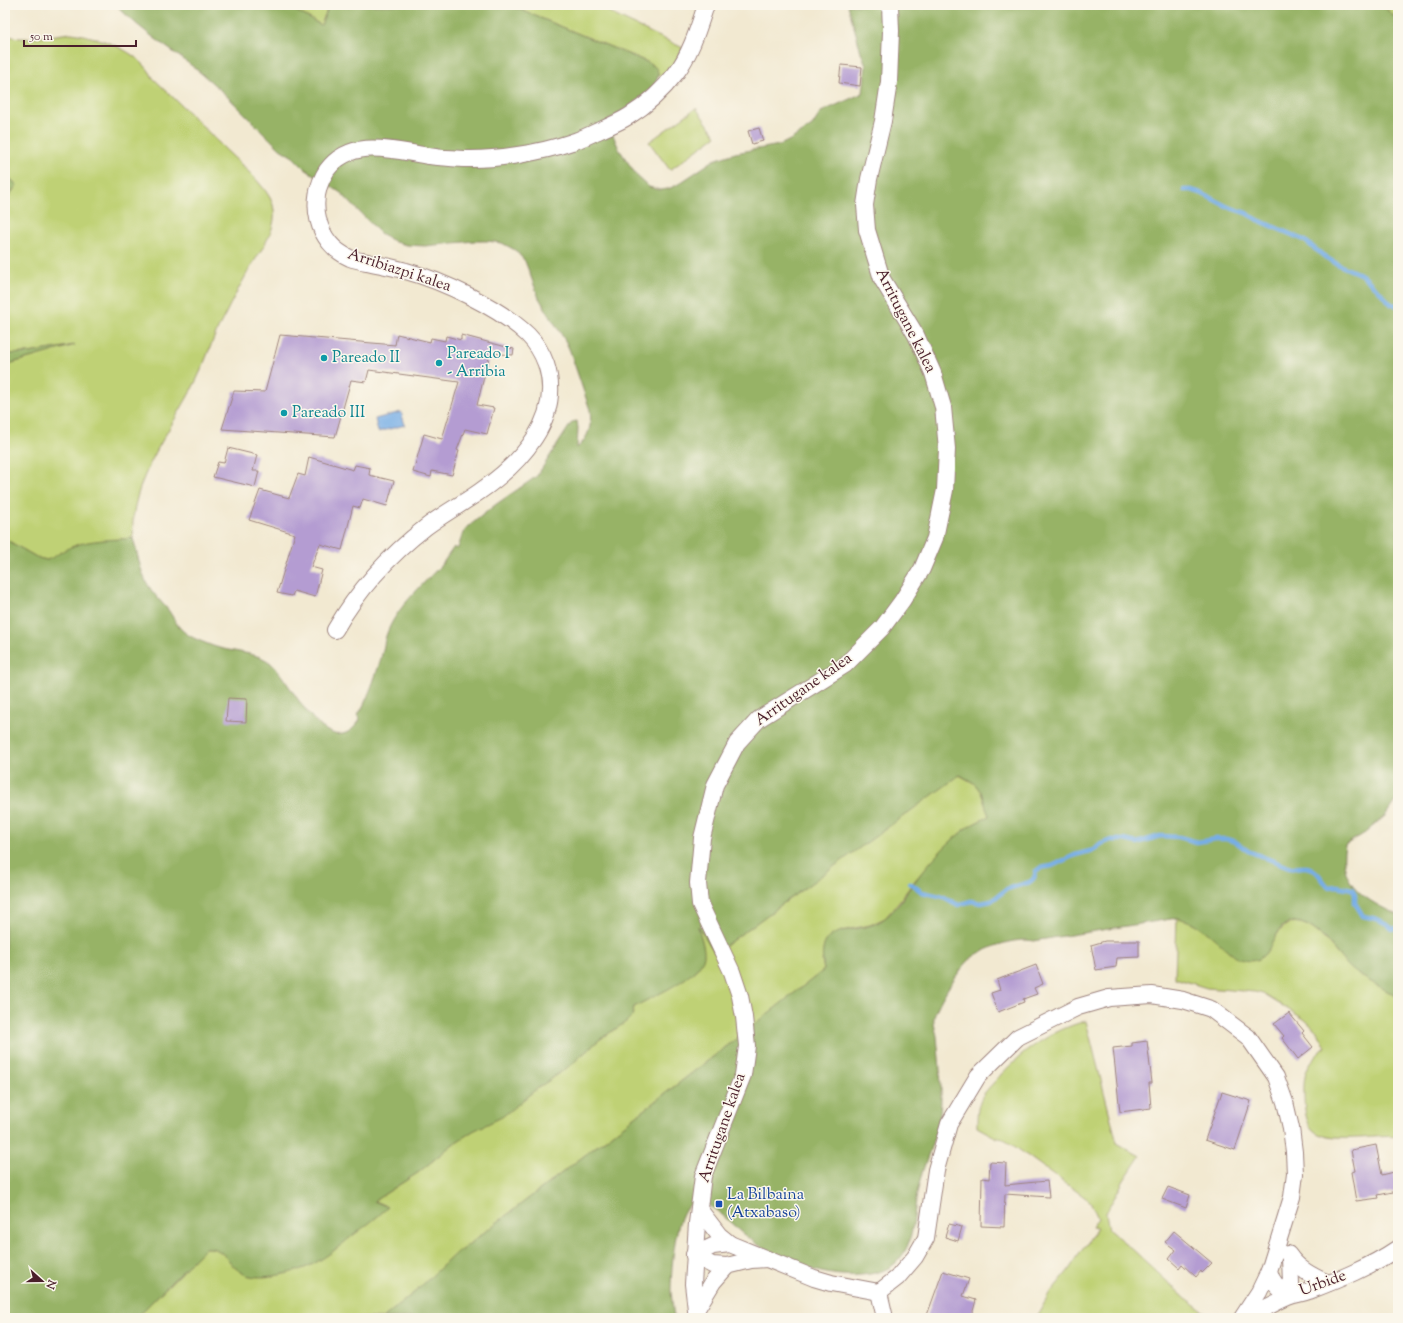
<svg xmlns="http://www.w3.org/2000/svg" width="1403" height="1323" font-family="'Sorts Mill Goudy',serif">
<style>
.green{fill:#bfd174;stroke:#847850}
.forest{fill:#97b366;stroke:#706948}
.water{fill:#77aee6;stroke:#606688}
.lines{fill:none;stroke-linecap:round;stroke-linejoin:round}
.stream{stroke:#77aee6;stroke-width:4.5}
.building{fill:#b49cd2}
.minor-casing{stroke:#9e847e;stroke-width:18}
.minor{stroke:#fff;stroke-width:16}
.culture-dot{fill:#0f9aa8;stroke:#fbf7ec;stroke-width:1.5}
.transit-dot{fill:#1a4fb4;stroke:#fbf7ec;stroke-width:1.5}
.labels{text-anchor:middle;dominant-baseline:central;stroke-width:3;stroke-linejoin:round;paint-order:stroke}
.street-label{font-size:16px;fill:#4a1f2b;stroke:#fbf7ec}
.culture-label{font-size:16px;fill:#0d838f;stroke:#fbf7ec;text-anchor:start}
.transit-label{font-size:16px;fill:#164399;stroke:#fbf7ec;text-anchor:start}
</style>
<rect width="100%" height="100%" fill="#fbf7ec"/>
<filter id="ink" filterUnits="userSpaceOnUse"><feTurbulence type="fractalNoise" baseFrequency=".025" numOctaves="2"/><feDisplacementMap in="SourceGraphic" scale="8" xChannelSelector="R" yChannelSelector="G"/><feConvolveMatrix kernelMatrix="1 2 1 2 8 2 1 2 1" color-interpolation-filters="sRGB"/></filter>
<filter id="wash" filterUnits="userSpaceOnUse"><feTurbulence type="fractalNoise" baseFrequency=".012" numOctaves="4" result="noise"/><feDisplacementMap in="SourceGraphic" scale="16" xChannelSelector="R" yChannelSelector="G"/><feGaussianBlur stdDeviation="0.9" result="paint"/><feColorMatrix in="noise" values="0 0 0 0 0 0 0 0 0 0 0 0 0 0 0 0 0 1.4 0 .05"/><feComposite in="paint" operator="in"/></filter>
<g filter="url(#wash)">
<rect width="100%" height="100%" fill="#f2e9d1"/>
<g class="green">
<path d="M 286,5 L 329,5 L 321,25 Z"/>
<path d="M 509,5 L 598,5 L 616,16 L 683,48 L 672,70 L 658,77 C 658,68 654,66 647,62 Z"/>
<path d="M 1382,5 L 1398,5 L 1398,20 Z"/>
<path d="M 71,33 C 97,36 141,51 153,78 C 177,101 201,124 224,148 C 238,162 268,187 273,205 C 280,231 256,255 245,277 C 235,295 225,314 216,333 C 209,349 204,365 196,381 C 172,430 128,481 133,538 L 103,541 L 47,560 L 38,558 L 5,539 L 5,365 L 70,346 L 29,353 L 5,354 L 5,201 L 17,185 L 5,174 L 5,34 C 22,43 52,35 71,33 Z"/>
<path d="M 696,108 L 716,136 L 670,170 L 649,142 Z"/>
<path d="M 959,775 L 974,783 L 981,792 L 989,816 L 968,827 L 950,842 L 916,879 L 893,909 L 885,918 L 870,925 L 841,931 L 822,960 L 824,970 L 744,1033 L 460,1251 L 416,1291 L 383,1318 L 136,1318 L 205,1248 C 226,1246 226,1263 240,1271 C 250,1277 260,1277 271,1276 L 329,1254 L 388,1207 L 374,1201 L 419,1172 L 453,1144 L 560,1073 L 599,1040 L 632,1016 L 634,1007 L 687,977 L 697,969 L 703,948 L 697,924 L 715,953 Z"/>
<path d="M 1177,918 C 1187,919 1195,923 1204,929 L 1264,955 C 1271,945 1280,925 1291,923 C 1315,918 1333,953 1349,966 C 1364,978 1382,986 1398,998 L 1398,1137 C 1375,1134 1327,1146 1312,1129 C 1305,1121 1304,1104 1304,1094 C 1303,1072 1309,1060 1326,1047 L 1317,1031 L 1304,1019 L 1263,994 L 1255,992 L 1207,988 L 1175,978 Z"/>
<path d="M 1086,1021 L 1117,1143 L 1140,1156 L 1124,1180 L 1106,1213 L 1109,1230 L 1130,1247 L 1186,1299 L 1213,1318 L 1036,1318 L 1050,1293 L 1068,1271 L 1097,1228 L 1092,1227 L 1098,1218 L 1090,1201 L 1003,1138 L 998,1137 L 997,1138 L 977,1127 C 977,1118 977,1108 981,1099 C 984,1092 991,1086 996,1080 C 1020,1053 1051,1030 1086,1021 Z"/>
</g>
<g class="forest">
<path d="M 116,5 L 286,5 L 321,25 L 329,5 L 509,5 L 647,62 C 650,64 655,66 657,69 C 666,87 619,113 607,121 L 619,149 L 637,176 L 649,187 L 660,190 L 668,189 L 677,185 L 714,160 L 735,153 L 780,145 L 790,140 L 812,126 L 821,112 L 863,93 L 866,65 L 861,52 L 848,5 L 1382,5 L 1398,20 L 1398,797 L 1385,816 L 1365,833 L 1345,845 C 1337,885 1367,901 1398,915 L 1398,998 C 1386,989 1371,983 1358,974 C 1336,960 1324,925 1295,922 C 1269,920 1276,974 1237,958 C 1217,943 1202,922 1177,918 L 1033,941 C 1016,937 988,947 974,956 C 962,964 936,1004 934,1018 C 933,1023 936,1031 937,1036 C 939,1061 943,1089 940,1114 C 936,1140 923,1163 918,1189 C 915,1201 915,1213 913,1225 C 909,1251 898,1270 870,1274 C 825,1281 779,1261 743,1234 C 731,1224 717,1207 702,1203 C 699,1203 694,1202 691,1204 C 674,1212 671,1275 671,1292 C 672,1301 673,1309 674,1318 L 383,1318 L 416,1291 L 458,1251 L 460,1251 L 744,1033 L 744,1032 L 824,970 C 814,916 858,939 885,918 C 898,908 906,892 916,880 C 930,861 948,842 967,828 C 974,823 982,820 989,816 L 981,792 L 974,783 L 960,775 L 715,953 L 698,926 C 700,935 705,947 704,956 C 701,977 651,997 634,1007 L 632,1016 L 626,1022 L 599,1040 L 572,1064 L 534,1091 L 502,1117 L 473,1131 L 453,1144 L 419,1172 L 374,1201 L 388,1207 C 377,1218 364,1227 352,1236 C 340,1246 328,1256 315,1263 C 300,1272 260,1282 244,1274 C 228,1266 225,1246 205,1248 L 136,1318 L 5,1318 L 5,539 L 38,558 L 47,560 C 56,557 62,550 71,547 C 89,539 114,540 133,538 C 137,551 139,565 144,577 C 149,590 160,600 169,611 C 173,617 177,626 183,631 C 191,638 203,642 213,646 C 229,652 255,652 268,661 C 290,675 326,770 360,720 L 357,715 C 364,711 380,664 382,654 C 384,648 384,642 386,636 C 395,608 423,585 442,564 C 446,559 450,552 454,547 L 456,549 L 458,548 L 463,533 L 469,526 L 495,505 L 537,476 L 572,422 L 577,421 L 578,428 L 577,448 C 589,437 592,426 590,410 L 570,351 L 566,342 L 539,298 L 525,261 L 515,250 L 502,243 L 487,241 L 474,241 L 425,246 L 407,245 L 395,242 L 380,233 L 341,193 L 305,169 L 293,157 L 280,149 C 254,124 230,97 202,74 C 173,50 143,33 116,5 Z"/>
<path d="M 5,174 L 17,185 L 5,201 Z"/>
<path d="M 75,345 L 5,365 L 5,354 L 29,353 Z"/>
</g>
<path class="water" d="M 401,412 L 405,425 L 378,432 L 375,419 Z"/>
<g class="lines">
<g class="stream">
<path d="M 1184,190 L 1191,190 L 1201,193 L 1228,207 L 1246,213 L 1258,220 L 1304,240 L 1325,257 L 1339,265 L 1362,275 L 1381,293 L 1391,304 L 1398,306"/>
<path d="M 910,883 L 922,892 L 944,897 L 958,905 L 971,901 L 981,903 L 991,901 L 1007,889 L 1030,882 L 1034,878 L 1036,871 L 1040,868 L 1052,866 L 1075,855 L 1094,850 L 1101,844 L 1111,840 L 1124,840 L 1137,843 L 1160,836 L 1179,837 L 1197,842 L 1216,839 L 1226,839 L 1236,842 L 1248,851 L 1289,867 C 1295,868 1300,867 1305,867 C 1316,867 1322,880 1328,887 L 1337,886 L 1352,889 L 1355,894 L 1355,903 L 1363,916 L 1377,919 L 1387,924 L 1392,929 L 1398,928"/>
</g>
</g>
<g id="blocks">
<g class="building">
<path d="M 841,65 L 862,67 L 860,86 L 839,83 Z"/>
<path d="M 759,128 L 763,141 L 752,144 L 748,131 Z"/>
<path d="M 397,334 L 430,342 L 431,338 L 445,341 L 446,336 L 461,340 L 461,335 L 514,349 L 513,355 L 490,353 L 477,405 L 494,408 L 487,434 L 465,429 L 457,450 L 459,451 L 452,475 L 432,471 L 431,477 L 413,472 L 424,434 L 442,439 L 459,382 L 369,370 L 366,382 L 351,380 L 335,437 L 222,429 L 234,391 L 265,392 L 280,335 L 395,345 Z"/>
<path d="M 228,448 L 257,455 L 253,471 L 259,471 L 255,487 L 213,477 L 218,462 L 224,463 Z"/>
<path d="M 309,457 L 353,470 L 355,465 L 370,468 L 369,475 L 394,481 L 387,506 L 363,499 L 360,508 L 353,506 L 342,550 L 320,544 L 311,567 L 322,570 L 315,597 L 294,591 L 292,596 L 277,593 L 295,534 L 249,520 L 260,490 L 289,498 L 298,474 L 305,476 Z"/>
<path d="M 228,698 L 247,699 L 246,722 L 226,721 Z"/>
<path d="M 1105,941 L 1139,941 L 1139,957 L 1117,958 L 1116,967 L 1096,970 L 1091,945 Z"/>
<path d="M 1036,965 L 1043,984 L 1034,988 L 1037,994 L 1023,999 L 1024,1002 L 998,1012 L 991,993 L 1000,990 L 997,980 Z"/>
<path d="M 1289,1013 L 1304,1031 L 1302,1033 L 1313,1047 L 1298,1059 L 1282,1038 L 1284,1036 L 1274,1024 Z"/>
<path d="M 1147,1041 L 1152,1083 L 1149,1083 L 1151,1108 L 1120,1112 L 1113,1048 L 1132,1046 L 1132,1043 Z"/>
<path d="M 1222,1092 L 1251,1101 L 1235,1150 L 1205,1140 Z"/>
<path d="M 1376,1145 L 1382,1175 L 1394,1172 L 1398,1191 L 1378,1195 L 1379,1198 L 1356,1201 L 1351,1172 L 1355,1171 L 1351,1150 Z"/>
<path d="M 990,1162 L 1006,1163 L 1005,1185 L 1047,1181 L 1049,1197 L 1005,1194 L 1004,1227 L 981,1226 L 982,1178 L 989,1179 Z"/>
<path d="M 1168,1187 L 1190,1195 L 1186,1208 L 1162,1199 Z"/>
<path d="M 949,1224 L 962,1227 L 958,1241 L 945,1237 Z"/>
<path d="M 1174,1231 L 1212,1263 L 1202,1273 L 1201,1271 L 1196,1277 L 1182,1264 L 1179,1268 L 1169,1259 L 1176,1250 L 1165,1242 Z"/>
<path d="M 943,1271 L 969,1279 L 963,1296 L 976,1300 L 973,1311 L 974,1318 L 926,1318 Z"/>
</g>
</g>
</g>
<g filter="url(#ink)">
<use href="#blocks" fill-opacity="0" stroke="#9e847e" stroke-width="1"/>
<g class="lines">
<g class="minor-casing">
<g id="minor">
<path d="M 335,630 C 358,590 390,555 426,527 C 443,514 462,504 479,492 C 520,464 564,418 546,364 C 542,353 536,343 528,335 C 500,308 443,281 406,271 C 393,267 380,265 367,262 C 361,261 355,260 350,258 C 316,243 307,200 327,170 C 352,136 395,151 429,156 C 440,158 452,158 464,159 C 496,160 540,153 572,142 C 582,139 593,133 603,129 C 612,125 621,121 629,116 C 647,105 663,90 676,73 C 691,53 698,29 706,5"/>
<path d="M 699,1209 L 719,1235 L 730,1244"/>
<path d="M 1288,1254 C 1298,1269 1312,1276 1328,1283"/>
<path d="M 694,1255 L 713,1246 L 730,1244 L 814,1278 L 831,1283 L 879,1292 L 897,1278 L 915,1257 L 926,1238 L 936,1170 L 949,1124 L 978,1076 L 1018,1037 L 1078,1007 L 1109,998 L 1152,995 L 1183,1000 L 1211,1009 L 1248,1037 L 1276,1077 L 1285,1102 L 1291,1128 L 1294,1152 L 1295,1174 L 1292,1197 L 1269,1271 C 1272,1283 1279,1289 1289,1296 L 1291,1284 L 1290,1257"/>
<path d="M 694,1255 L 712,1265 L 727,1266 L 751,1260 L 767,1259"/>
<path d="M 879,1292 L 885,1318"/>
<path d="M 696,1310 L 713,1282 L 727,1266"/>
<path d="M 697,1318 L 693,1284 L 697,1223 L 703,1176 L 743,1075 L 747,1046 L 744,1017 L 740,996 L 732,972 L 700,904 L 698,883 L 702,838 L 715,785 L 737,743 L 759,719 L 845,665 L 882,628 L 902,601 L 922,569 L 935,538 L 945,490 L 947,449 L 943,407 L 933,373 L 916,335 L 882,279 L 867,230 L 865,205 L 869,179 L 883,121 L 889,82 L 891,31 L 890,5"/>
<path d="M 1242,1318 L 1259,1292 L 1269,1271"/>
<path d="M 1247,1318 C 1260,1311 1274,1303 1288,1297 C 1295,1294 1302,1294 1309,1291 C 1340,1279 1370,1267 1398,1248"/>
</g>
</g>
<use href="#minor" class="minor"/>
</g>
</g>
<g class="culture-dot">
<circle cx="324" cy="358" r="4"/>
<circle cx="439" cy="363" r="4"/>
<circle cx="284" cy="413" r="4"/>
</g>
<rect class="transit-dot" x="715" y="1200" width="8" height="8" rx="2"/>
<g class="labels">
<g class="street-label">
<text transform="translate(399 271) rotate(18)">Arribiazpi kalea</text>
<text transform="translate(905 321) rotate(63)">Arritugane kalea</text>
<text transform="translate(804 690) rotate(-35)">Arritugane kalea</text>
<text transform="translate(723 1128) rotate(-71)">Arritugane kalea</text>
<text transform="translate(1323 1284) rotate(-20)">Urbide</text>
</g>
<g class="culture-label">
<text x="447" y="354">Pareado I<tspan x="447" dy="18">- Arribia</tspan></text>
<text x="332" y="358">Pareado II</text>
<text x="292" y="413">Pareado III</text>
</g>
<g class="transit-label">
<text x="727" y="1195">La Bilbaina<tspan x="727" dy="18">(Atxabaso)</tspan></text>
</g>
</g>
<rect width="1403" height="1323" fill="none" stroke="#fbf7ec" stroke-width="20"/>
<g transform="translate(42 1281) rotate(111)" stroke="#fbf7ec" stroke-width="3" paint-order="stroke">
<path d="M0-3L7 15L0 10L-7 15Z" fill="#4a1f2b"/>
<text y="-6" font-size="11" font-weight="bold" text-anchor="middle" fill="#4a1f2b">N</text>
</g>
<path d="M24 40v6h112v-6" fill="none" stroke="#4a1f2b" stroke-width="2"/>
<text x="30" y="40" font-size="12" fill="#4a1f2b" stroke="#fbf7ec" stroke-width="3" paint-order="stroke">50 m</text>
</svg>
